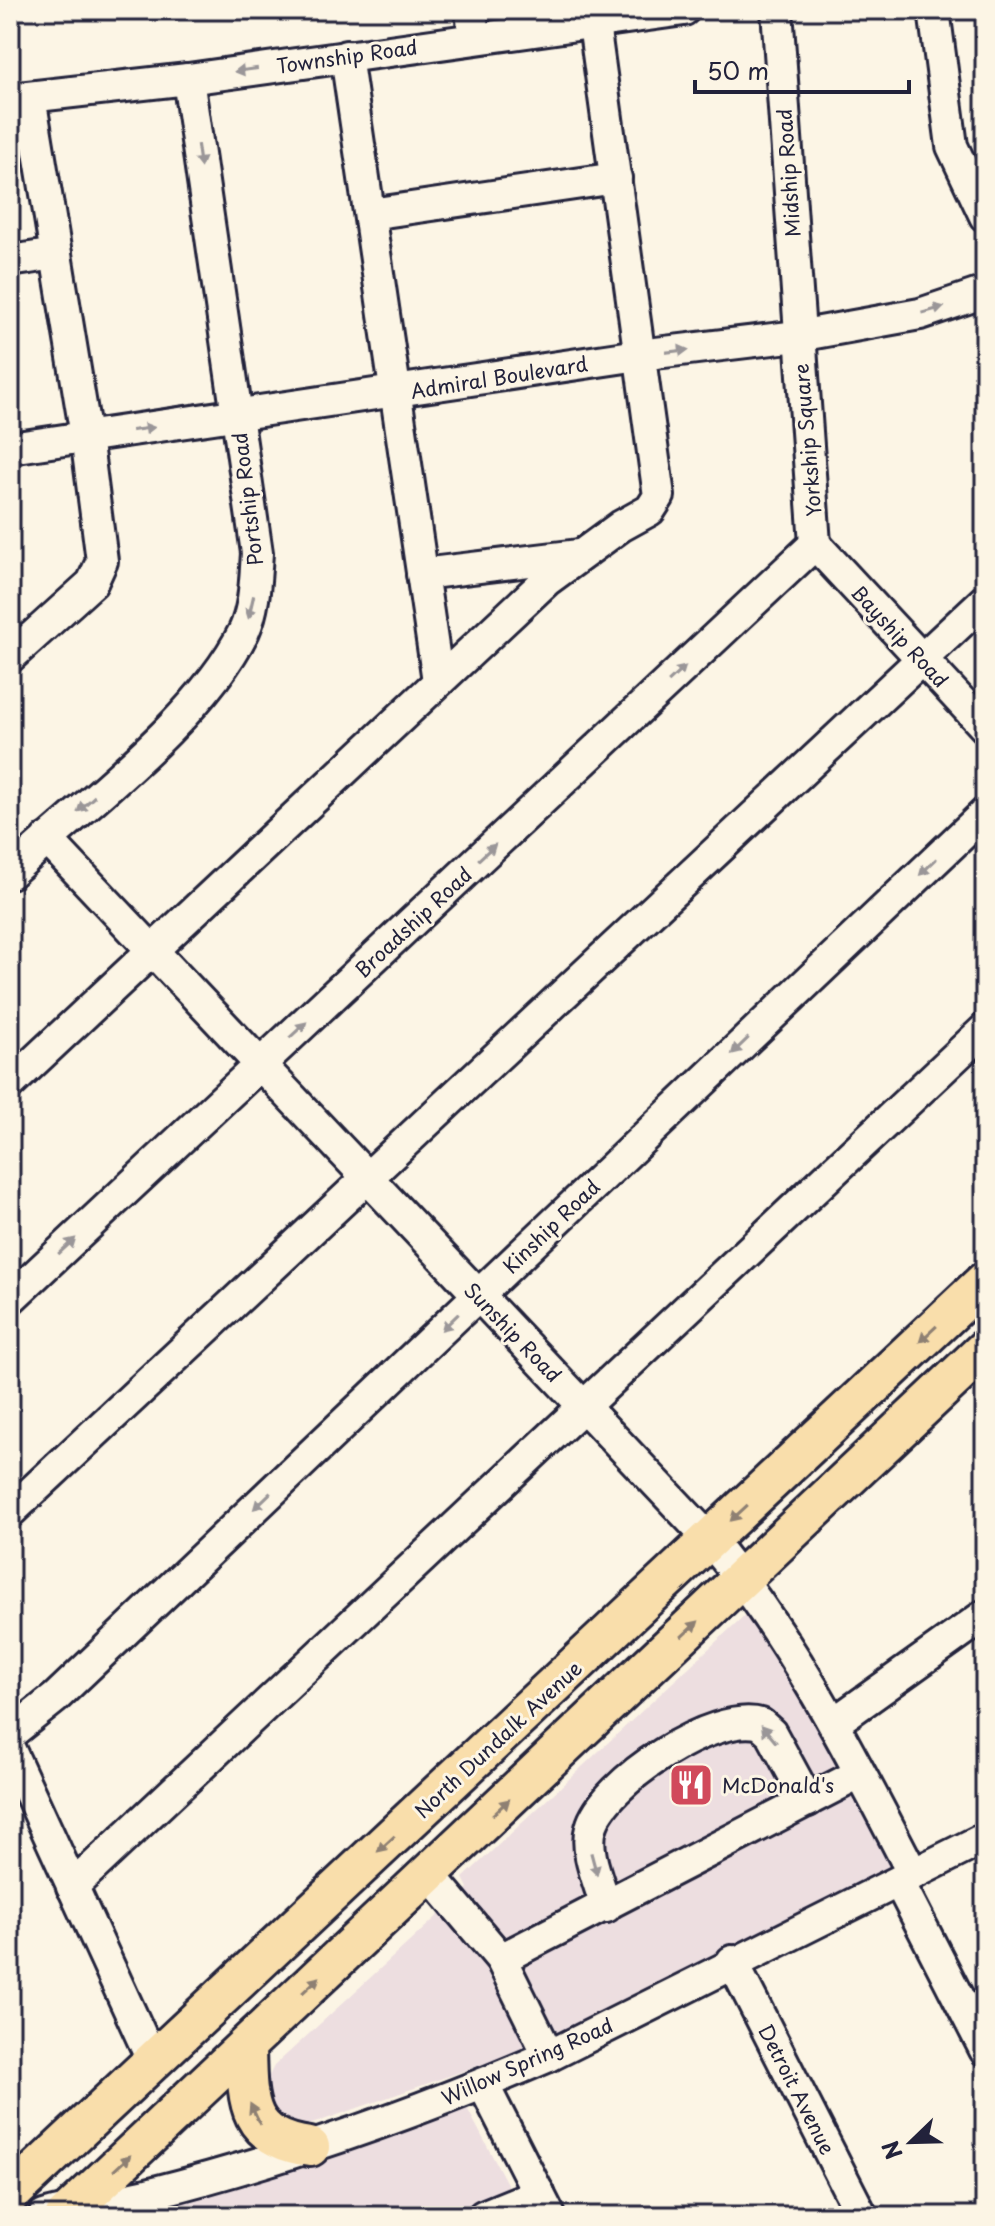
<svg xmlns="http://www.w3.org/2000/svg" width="995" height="2226" font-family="'Playpen Sans',sans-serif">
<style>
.built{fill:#eddee0}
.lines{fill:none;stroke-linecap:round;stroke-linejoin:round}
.minor-casing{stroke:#22223b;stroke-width:36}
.major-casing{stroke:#22223b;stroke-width:44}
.minor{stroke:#fcf5e5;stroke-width:30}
.major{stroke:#f9deab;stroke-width:38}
.oneway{fill:#9a9698}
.oneway2{fill:#8e8073}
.labels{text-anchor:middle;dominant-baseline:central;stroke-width:6;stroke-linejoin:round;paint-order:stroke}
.street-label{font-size:20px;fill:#22223b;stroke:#fcf5e5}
.poi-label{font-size:20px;fill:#22223b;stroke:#fcf5e5;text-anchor:start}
</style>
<rect width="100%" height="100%" fill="#fcf5e5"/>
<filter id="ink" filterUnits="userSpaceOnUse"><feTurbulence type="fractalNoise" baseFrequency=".0125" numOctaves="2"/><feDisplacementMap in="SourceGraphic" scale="16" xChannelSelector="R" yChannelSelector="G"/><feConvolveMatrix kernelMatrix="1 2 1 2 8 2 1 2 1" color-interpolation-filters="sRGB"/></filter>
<g filter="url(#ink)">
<g class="built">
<path d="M 748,1612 L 897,1865 L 550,2044 L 546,2037 L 509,2055 L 309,2125 L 291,2126 L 279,2117 L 270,2106 L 265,2084 L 274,2066 L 468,1888 L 463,1878 Z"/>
<path d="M 466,2106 L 524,2216 L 108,2216 L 278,2173 Z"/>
</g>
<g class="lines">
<g class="minor-casing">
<g id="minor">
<path d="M 471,10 L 474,38"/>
<path d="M 777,10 L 815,544"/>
<path d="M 934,10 L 952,146 L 985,216"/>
<path d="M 346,56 L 438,681"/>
<path d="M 10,99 L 188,79 L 684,10"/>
<path d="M 370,214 L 616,178"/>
<path d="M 10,261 L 56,254"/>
<path d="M 10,448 L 639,355 L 798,336 L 920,314 L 985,292"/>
<path d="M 815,544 L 985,727"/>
<path d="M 422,574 L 579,555"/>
<path d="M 10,657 L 92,583 L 102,561 L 86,436 L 30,97"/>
<path d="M 47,839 L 710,1540 C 794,1641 853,1758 913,1874"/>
<path d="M 10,873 C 83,805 200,720 244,631 C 255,607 255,579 257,553 L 188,79"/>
<path d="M 10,1084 L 546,581 L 621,526 L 650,510 L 659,496 L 594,24"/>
<path d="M 10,1299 L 815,544"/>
<path d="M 10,1512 L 985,600"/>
<path d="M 834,1723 L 985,1615"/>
<path d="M 10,1734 L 55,1698 L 985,813"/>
<path d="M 10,1750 L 153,2062"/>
<path d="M 429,1874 L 501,1959 L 549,2056"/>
<path d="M 899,1882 L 985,2050"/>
<path d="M 72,1887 L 985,1029"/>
<path d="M 606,1907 C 600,1884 584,1852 591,1828 C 603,1782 715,1710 761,1724 L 771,1733 L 808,1801"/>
<path d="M 501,1959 L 859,1774"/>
<path d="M 732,1961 L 862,2216"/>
<path d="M 483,2084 L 550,2216"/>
<path d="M 44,2216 C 80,2205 116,2202 151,2193 C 287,2159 421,2111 549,2056 L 985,1838"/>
<path d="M 483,2216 L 539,2193"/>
</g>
</g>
<g class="major-casing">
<g id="major">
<path d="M 246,2047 C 247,2103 246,2138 310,2147"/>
<path d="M 10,2195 L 985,1281"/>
<path d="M 65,2216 L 985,1349"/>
</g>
</g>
<use href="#minor" class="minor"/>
<use href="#major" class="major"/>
</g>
<defs><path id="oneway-solid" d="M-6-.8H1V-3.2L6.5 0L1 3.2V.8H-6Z" transform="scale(2)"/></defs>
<g class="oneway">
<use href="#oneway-solid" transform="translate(246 70) rotate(172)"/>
<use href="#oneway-solid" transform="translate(199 156) rotate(82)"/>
<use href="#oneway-solid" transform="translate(933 310) rotate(-16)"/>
<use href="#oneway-solid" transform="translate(677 351) rotate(-7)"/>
<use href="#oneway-solid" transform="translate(143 429) rotate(-8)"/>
<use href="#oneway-solid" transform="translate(251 607) rotate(103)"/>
<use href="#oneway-solid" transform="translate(677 674) rotate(-43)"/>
<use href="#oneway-solid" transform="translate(86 804) rotate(138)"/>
<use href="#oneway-solid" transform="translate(487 852) rotate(-43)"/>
<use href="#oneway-solid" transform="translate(928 867) rotate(136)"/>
<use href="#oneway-solid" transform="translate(298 1030) rotate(-43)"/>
<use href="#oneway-solid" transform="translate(740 1046) rotate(136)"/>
<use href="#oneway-solid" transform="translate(67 1246) rotate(-43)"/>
<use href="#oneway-solid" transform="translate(450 1322) rotate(136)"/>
<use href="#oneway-solid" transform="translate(262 1501) rotate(136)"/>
<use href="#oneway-solid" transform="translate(769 1734) rotate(-130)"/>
<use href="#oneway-solid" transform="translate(594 1864) rotate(75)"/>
</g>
<g class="oneway2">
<use href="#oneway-solid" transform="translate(928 1334) rotate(137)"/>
<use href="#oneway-solid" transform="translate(739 1513) rotate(137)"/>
<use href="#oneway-solid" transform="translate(690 1629) rotate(-43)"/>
<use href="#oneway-solid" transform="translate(501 1807) rotate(-43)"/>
<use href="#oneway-solid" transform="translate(386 1844) rotate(137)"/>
<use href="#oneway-solid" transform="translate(311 1985) rotate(-43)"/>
<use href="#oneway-solid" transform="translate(255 2114) rotate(-115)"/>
<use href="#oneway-solid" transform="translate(122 2163) rotate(-43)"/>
</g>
</g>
<defs>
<g id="restaurant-square" transform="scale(2.3)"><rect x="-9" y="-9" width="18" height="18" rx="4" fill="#d1495b" stroke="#fcf5e5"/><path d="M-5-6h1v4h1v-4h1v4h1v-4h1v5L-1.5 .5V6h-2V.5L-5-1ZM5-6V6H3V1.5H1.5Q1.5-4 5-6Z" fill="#fff"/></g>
</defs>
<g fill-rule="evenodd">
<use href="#restaurant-square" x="691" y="1785"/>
</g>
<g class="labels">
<g class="street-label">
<text transform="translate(347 56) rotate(-8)">Township Road</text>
<text transform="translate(788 173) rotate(-94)">Midship Road</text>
<text transform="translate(499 377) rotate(-9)">Admiral Boulevard</text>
<text transform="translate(807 440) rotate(-95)">Yorkship Square</text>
<text transform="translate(247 499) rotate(-97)">Portship Road</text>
<text transform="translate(900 636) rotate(47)">Bayship Road</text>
<text transform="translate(413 922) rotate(-43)">Broadship Road</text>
<text transform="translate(551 1226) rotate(-44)">Kinship Road</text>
<text transform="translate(513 1332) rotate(46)">Sunship Road</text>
<text transform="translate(498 1739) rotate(-43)">North Dundalk Avenue</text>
<text transform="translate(527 2061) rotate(-24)">Willow Spring Road</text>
<text transform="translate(797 2089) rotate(63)">Detroit Avenue</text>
</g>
<g class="poi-label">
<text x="722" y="1785">McDonald's</text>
</g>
</g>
<rect width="995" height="2226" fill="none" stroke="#fcf5e5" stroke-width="40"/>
<rect x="20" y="20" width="955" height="2186" fill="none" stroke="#22223b" stroke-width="3" filter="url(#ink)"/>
<g transform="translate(911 2142) rotate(247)" stroke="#fcf5e5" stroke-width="6" paint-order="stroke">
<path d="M0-6L14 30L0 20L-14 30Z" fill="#22223b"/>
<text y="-12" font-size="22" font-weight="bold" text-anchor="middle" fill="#22223b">N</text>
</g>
<path d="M695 80v12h214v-12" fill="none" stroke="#22223b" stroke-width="4"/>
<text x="707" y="80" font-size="24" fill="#22223b" stroke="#fcf5e5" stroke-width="6" paint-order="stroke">50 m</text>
</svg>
